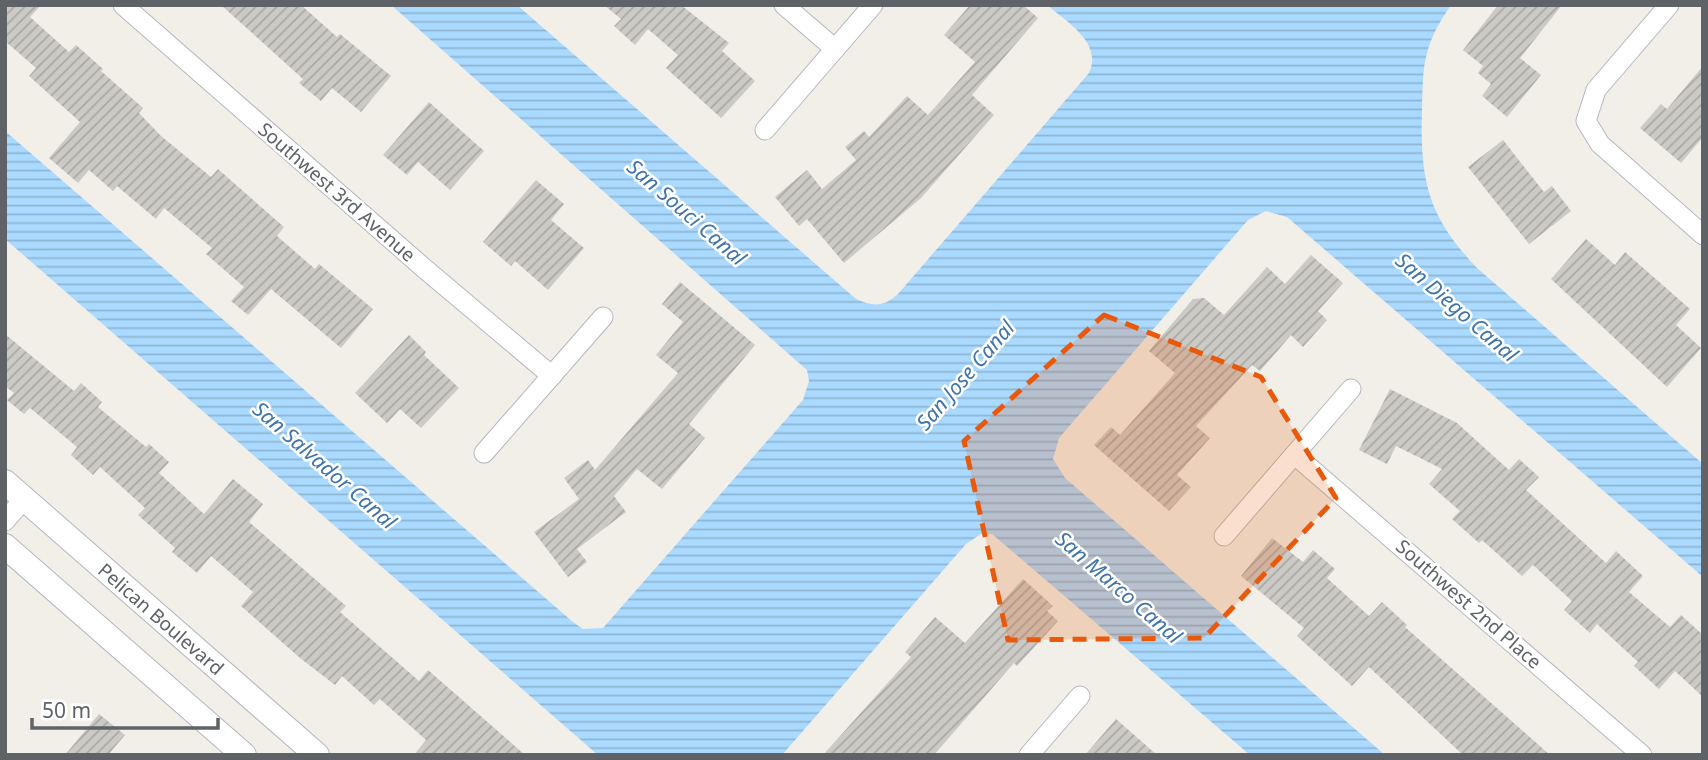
<svg xmlns="http://www.w3.org/2000/svg" width="1708" height="760" font-family="'Noto Sans',sans-serif">
<style>
.water{fill:url(#water-rules)}
.building{fill:url(#building-hatch)}
.lines{fill:none;stroke-linecap:round;stroke-linejoin:round}
.minor-casing{stroke:#b5b8bc;stroke-width:21}
.tertiary-casing{stroke:#b5b8bc;stroke-width:26}
.minor{stroke:#fff;stroke-width:19}
.tertiary{stroke:#fff;stroke-width:24}
.marked{fill:#e8590c;fill-opacity:0.2;stroke:#e8590c;stroke-width:5;stroke-dasharray:14 9;stroke-linejoin:round}
.labels{text-anchor:middle;dominant-baseline:central;stroke-width:5;stroke-linejoin:round;paint-order:stroke}
.street-label{font-size:19px;fill:#5f6368;stroke:#fff}
.water-label{font-size:21px;font-style:italic;fill:#4174aa;stroke:#fff}
</style>
<defs>
<pattern id="water-rules" width="6" height="5" patternUnits="userSpaceOnUse" patternTransform="scale(1.75)"><rect width="6" height="5" fill="#aadaff"/><path d="M0 2.5h6" fill="none" stroke="#8eb4d2"/></pattern>
<pattern id="building-hatch" width="6" height="6" patternUnits="userSpaceOnUse" patternTransform="scale(1.75)"><rect width="6" height="6" fill="#cccac5"/><path d="M-1 1l2-2M0 6l6-6M5 7l2-2" fill="none" stroke="#a9a8a4"/></pattern>
</defs>
<rect width="100%" height="100%" fill="#f1efe8"/>
<path class="water" d="M 391,5 L 517,5 L 856,299 C 873,307 884,307 898,294 L 1089,73 C 1103,43 1067,22 1047,5 L 1451,5 C 1423,46 1423,63 1422,111 C 1420,182 1428,216 1477,268 L 1703,464 L 1703,577 L 1287,217 L 1266,211 L 1248,220 L 1059,438 L 1053,459 L 1065,478 L 1385,755 L 1250,755 L 992,534 L 981,534 L 966,544 L 782,755 L 598,755 L 5,239 L 5,131 L 573,622 L 583,629 L 603,628 L 803,400 L 809,381 L 807,370 Z"/>
<g class="building">
<path d="M 5,5 L 41,5 L 30,17 L 69,52 L 76,45 L 103,69 L 101,71 L 143,108 L 139,113 L 161,136 L 211,177 L 218,169 L 284,227 L 277,236 L 315,269 L 319,264 L 373,309 L 341,348 L 271,289 L 248,315 L 231,301 L 244,287 L 206,254 L 212,248 L 164,208 L 156,219 L 117,186 L 113,191 L 89,170 L 78,183 L 49,158 L 80,122 L 29,76 L 36,68 L 5,41 Z"/>
<path d="M 221,5 L 301,5 L 337,37 L 340,34 L 391,76 L 361,112 L 332,88 L 321,101 L 299,83 L 303,79 Z"/>
<path d="M 604,5 L 681,5 L 729,43 L 722,51 L 755,81 L 721,118 L 666,68 L 678,55 L 648,29 L 635,45 L 614,26 L 621,19 Z"/>
<path d="M 970,5 L 1023,5 L 1038,18 L 972,95 L 994,115 L 921,198 L 844,263 L 807,219 L 799,226 L 775,197 L 807,170 L 822,189 L 856,160 L 845,147 L 864,131 L 869,137 L 907,96 L 928,115 L 975,62 L 944,35 Z"/>
<path d="M 1498,5 L 1562,5 L 1520,58 L 1541,75 L 1507,117 L 1482,96 L 1491,84 L 1478,73 L 1483,66 L 1463,50 Z"/>
<path d="M 1703,66 L 1703,137 L 1681,163 L 1640,128 L 1661,104 L 1667,109 Z"/>
<path d="M 429,102 L 484,151 L 450,190 L 418,162 L 407,175 L 383,155 Z"/>
<path d="M 1503,140 L 1544,192 L 1552,186 L 1571,211 L 1529,244 L 1468,167 Z"/>
<path d="M 536,180 L 564,204 L 551,220 L 584,248 L 548,290 L 515,261 L 511,266 L 483,242 Z"/>
<path d="M 1586,239 L 1615,265 L 1625,252 L 1690,309 L 1676,325 L 1701,348 L 1667,387 L 1551,279 Z"/>
<path d="M 1311,255 L 1343,283 L 1318,311 L 1327,320 L 1303,347 L 1291,335 L 1260,371 L 1252,365 L 1196,426 L 1210,438 L 1177,475 L 1191,487 L 1169,511 L 1094,445 L 1111,427 L 1120,435 L 1175,373 L 1149,351 L 1193,299 L 1204,298 L 1224,315 L 1267,267 L 1285,284 Z"/>
<path d="M 680,282 L 755,345 L 689,424 L 705,438 L 662,489 L 637,469 L 614,496 L 626,512 L 577,549 L 587,562 L 568,577 L 534,532 L 579,499 L 564,478 L 588,460 L 595,470 L 678,373 L 656,355 L 683,322 L 662,304 Z"/>
<path d="M 5,334 L 74,391 L 81,383 L 102,402 L 98,407 L 146,447 L 149,444 L 169,462 L 159,473 L 204,514 L 233,479 L 263,504 L 249,522 L 346,606 L 340,612 L 419,681 L 428,670 L 525,755 L 414,755 L 426,740 L 380,699 L 374,705 L 342,676 L 335,685 L 300,658 L 241,606 L 253,592 L 211,556 L 197,573 L 172,552 L 175,548 L 138,515 L 145,508 L 100,467 L 93,475 L 71,455 L 77,447 L 30,408 L 24,414 L 7,400 L 14,393 L 5,386 Z"/>
<path d="M 409,335 L 426,352 L 424,355 L 459,388 L 421,428 L 400,409 L 387,423 L 355,393 Z"/>
<path d="M 1390,389 L 1457,423 L 1509,470 L 1519,459 L 1539,477 L 1526,490 L 1606,563 L 1616,551 L 1643,576 L 1629,592 L 1670,627 L 1681,615 L 1703,635 L 1703,697 L 1675,671 L 1659,689 L 1634,666 L 1638,662 L 1597,624 L 1590,633 L 1564,610 L 1572,601 L 1533,565 L 1522,576 L 1482,540 L 1479,543 L 1452,519 L 1460,511 L 1429,484 L 1442,469 L 1396,446 L 1387,464 L 1359,450 Z"/>
<path d="M 1272,538 L 1303,562 L 1313,550 L 1335,569 L 1327,578 L 1369,616 L 1382,602 L 1407,625 L 1405,627 L 1550,755 L 1463,755 L 1369,667 L 1352,686 L 1297,636 L 1304,628 L 1241,576 Z"/>
<path d="M 1023,579 L 1053,606 L 1047,611 L 1058,621 L 1017,666 L 1014,663 L 934,755 L 823,755 L 911,657 L 905,652 L 935,617 L 965,643 Z"/>
<path d="M 99,714 L 125,735 L 108,755 L 65,755 Z"/>
<path d="M 1116,719 L 1157,755 L 1085,755 Z"/>
</g>
<g class="lines">
<g class="minor-casing">
<g id="minor">
<path d="M 123,5 L 425,269 L 552,376"/>
<path d="M 784,5 L 835,49"/>
<path d="M 1669,5 L 1596,90 L 1586,121 L 1600,144 L 1703,235"/>
<path d="M 765,130 L 873,5"/>
<path d="M 484,453 L 603,317"/>
<path d="M 1295,455 L 1642,755"/>
<path d="M 5,521 L 24,499"/>
<path d="M 1224,536 L 1351,389"/>
<path d="M 1029,755 L 1080,696"/>
</g>
</g>
<g class="tertiary-casing">
<g id="tertiary">
<path d="M 5,482 L 317,755"/>
<path d="M 5,546 L 244,755"/>
</g>
</g>
<use href="#minor" class="minor"/>
<use href="#tertiary" class="tertiary"/>
</g>
<path class="marked" d="M 1104,315 L 1261,377 L 1336,498 L 1204,638 L 1008,640 L 964,441 Z"/>
<g class="labels">
<g class="street-label">
<text transform="translate(337 192) rotate(41)">Southwest 3rd Avenue</text>
<text transform="translate(1469 604) rotate(41)">Southwest 2nd Place</text>
<text transform="translate(161 619) rotate(41)">Pelican Boulevard</text>
</g>
<g class="water-label">
<text transform="translate(687 212) rotate(41)">San Souci Canal</text>
<text transform="translate(1457 307) rotate(41)">San Diego Canal</text>
<text transform="translate(965 375) rotate(-49)">San Jose Canal</text>
<text transform="translate(325 465) rotate(41)">San Salvador Canal</text>
<text transform="translate(1119 587) rotate(41)">San Marco Canal</text>
</g>
</g>
<rect width="1708" height="760" fill="none" stroke="#5f6368" stroke-width="14"/>
<path d="M32 718v10h186v-10" fill="none" stroke="#5f6368" stroke-width="3.5"/>
<text x="42" y="718" font-size="21" fill="#5f6368" stroke="#ffffff" stroke-width="5" paint-order="stroke">50 m</text>
</svg>
